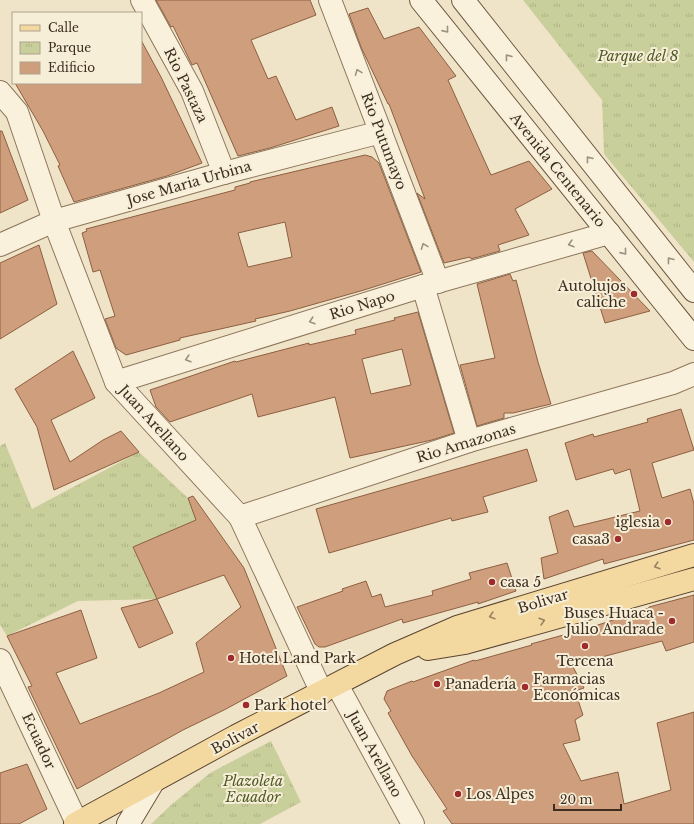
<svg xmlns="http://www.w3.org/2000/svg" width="694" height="824" font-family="'Libre Baskerville',serif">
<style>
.park{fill:url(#park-tufts)}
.building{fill:#cf9f7d;stroke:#8d5f41;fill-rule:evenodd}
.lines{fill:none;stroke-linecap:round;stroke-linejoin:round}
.street-casing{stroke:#8d765c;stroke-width:24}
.secondary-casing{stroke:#6f573f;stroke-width:24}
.primary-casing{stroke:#5b4430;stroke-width:24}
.street{stroke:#faf1dc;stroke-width:22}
.secondary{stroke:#faf1dc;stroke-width:22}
.primary{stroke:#f3d9a0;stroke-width:22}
.oneway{stroke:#9c907e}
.oneway2{stroke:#988460}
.poi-dot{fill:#9e2a2b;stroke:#f7eed8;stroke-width:1.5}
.labels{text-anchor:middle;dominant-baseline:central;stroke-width:4;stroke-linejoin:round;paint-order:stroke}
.park-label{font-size:14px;font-style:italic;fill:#4d5a26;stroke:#f7eed8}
.street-label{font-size:14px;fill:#3d2e20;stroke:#f7eed8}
.poi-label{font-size:14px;fill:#3d2e20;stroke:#f7eed8;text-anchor:start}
</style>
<defs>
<pattern id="park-tufts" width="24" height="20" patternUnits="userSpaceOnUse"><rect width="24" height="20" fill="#c9cf9b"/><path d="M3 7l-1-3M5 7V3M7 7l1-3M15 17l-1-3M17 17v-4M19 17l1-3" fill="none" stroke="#aeb285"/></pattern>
</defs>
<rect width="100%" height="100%" fill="#f0e4c8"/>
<g class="park">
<path d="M 523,0 L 694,0 L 694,262 L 604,154 L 602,100 Z"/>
<path d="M 5,443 L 32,509 L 139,452 L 207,516 L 157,599 L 78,601 L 7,636 L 0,625 L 0,446 Z"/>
<path d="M 271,741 L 301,802 L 260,824 L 151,824 L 171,805 L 210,773 Z"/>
</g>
<g class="building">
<path d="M 156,0 L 310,0 L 316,15 L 251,40 L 268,79 L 276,76 L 296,120 L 332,107 L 339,126 L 270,148 L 238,156 L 197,63 L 192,65 L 173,26 L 171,27 Z"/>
<path d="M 368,8 L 384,39 L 419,27 L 456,76 L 448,80 L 491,175 L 529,161 L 552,189 L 515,209 L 529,235 L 498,245 L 500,251 L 471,259 L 470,257 L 444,263 L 417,193 L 425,199 L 389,104 L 388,104 L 361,47 L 349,14 Z"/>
<path d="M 141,40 L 161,77 L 202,163 L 167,176 L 74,202 L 58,166 L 60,165 L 43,131 L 15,83 L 141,83 Z"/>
<path d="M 0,131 L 2,131 L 28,200 L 0,213 Z"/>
<path d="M 365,155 L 372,157 L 379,163 L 421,272 L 364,290 L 290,311 L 255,319 L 256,321 L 180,338 L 180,340 L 126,355 L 116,348 L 105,319 L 115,316 L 100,270 L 93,272 L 82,233 L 87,231 L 86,229 L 235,190 L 235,187 L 250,183 L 250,182 ZM 285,222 L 292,257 L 248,267 L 238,233 Z"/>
<path d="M 39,245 L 57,304 L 0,339 L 0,263 Z"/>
<path d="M 592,251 L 650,311 L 605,323 L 583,253 Z"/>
<path d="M 510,274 L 513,281 L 516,280 L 538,362 L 551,404 L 513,413 L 504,413 L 504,418 L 477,426 L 460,365 L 495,358 L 477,284 Z"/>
<path d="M 418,312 L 454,433 L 432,440 L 350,458 L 335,397 L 258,417 L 252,394 L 170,422 L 156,407 L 150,390 L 235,361 L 236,362 L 309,343 L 309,345 L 356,334 L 355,330 L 395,320 L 394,318 ZM 402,349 L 411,385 L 371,394 L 362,359 Z"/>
<path d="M 73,351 L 95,398 L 51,420 L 70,462 L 103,440 L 121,431 L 139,452 L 54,490 L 37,427 L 15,389 Z"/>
<path d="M 681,409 L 694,450 L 652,463 L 662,498 L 690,489 L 694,504 L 694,540 L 604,564 L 603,559 L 544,579 L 541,558 L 558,553 L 549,517 L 568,510 L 574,527 L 640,511 L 630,469 L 615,474 L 613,469 L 576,480 L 565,443 L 593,434 L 594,437 L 648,422 L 647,419 Z"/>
<path d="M 527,449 L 537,481 L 483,497 L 488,512 L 452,521 L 451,518 L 329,553 L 316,509 Z"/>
<path d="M 193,496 L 244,568 L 287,676 L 224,710 L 183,730 L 77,789 L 28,687 L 32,686 L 7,636 L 81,610 L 97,658 L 56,673 L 80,724 L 159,693 L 204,672 L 196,643 L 241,607 L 224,575 L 157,599 L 133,547 L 196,520 L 188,498 Z"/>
<path d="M 507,563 L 516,591 L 478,604 L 478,602 L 403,623 L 402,619 L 325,647 L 319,647 L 315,644 L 297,607 L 343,591 L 342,589 L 366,581 L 372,597 L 381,594 L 385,607 L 433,595 L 432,591 L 471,579 L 469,573 Z"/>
<path d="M 694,595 L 694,642 L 666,651 L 662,641 L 572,665 L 584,688 L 575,691 L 583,715 L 575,720 L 580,740 L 563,744 L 581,781 L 618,772 L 624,804 L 671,790 L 657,723 L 694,712 L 694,824 L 452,824 L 443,811 L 447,809 L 412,756 L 388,713 L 391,711 L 384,699 L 387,691 L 412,681 L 413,682 L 474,660 L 475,661 L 532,645 L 531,644 L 592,627 L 649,608 L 649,607 Z"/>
<path d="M 157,599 L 173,633 L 139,648 L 121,608 Z"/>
<path d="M 27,764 L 47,809 L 19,824 L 0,824 L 0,773 Z"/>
</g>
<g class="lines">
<g class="street-casing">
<g id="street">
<path d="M 142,0 L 192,91 L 224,173"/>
<path d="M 330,0 L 438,282"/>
<path d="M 0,92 L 17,112 L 54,221 L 116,382 L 240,517 L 322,693"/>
<path d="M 0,245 L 54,221 L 224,173 L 381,132"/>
<path d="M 423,286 L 469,441"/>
<path d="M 116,382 L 423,286 L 609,233"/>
<path d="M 240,517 L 469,441 L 673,383 L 694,374"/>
<path d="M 0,660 L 77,823"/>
<path d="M 337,685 L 413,824"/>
</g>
</g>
<g class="secondary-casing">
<g id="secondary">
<path d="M 421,0 L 694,339"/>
<path d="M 463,0 L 694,291"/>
<path d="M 128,824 L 153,782"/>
</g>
</g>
<g class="primary-casing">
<g id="primary">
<path d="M 428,649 L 465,643 L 694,579"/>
<path d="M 75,824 L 236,736 L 395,654 L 457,627 L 694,555"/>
</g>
</g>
<use href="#street" class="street"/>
<use href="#secondary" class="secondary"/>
<use href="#primary" class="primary"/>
</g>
<defs><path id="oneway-chevron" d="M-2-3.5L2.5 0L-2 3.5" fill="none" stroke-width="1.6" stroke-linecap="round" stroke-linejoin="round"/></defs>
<g class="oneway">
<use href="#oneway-chevron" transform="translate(446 30) rotate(51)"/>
<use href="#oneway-chevron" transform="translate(508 57) rotate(-128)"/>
<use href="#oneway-chevron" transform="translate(358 72) rotate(-111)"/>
<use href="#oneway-chevron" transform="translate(589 159) rotate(-128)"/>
<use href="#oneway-chevron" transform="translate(571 244) rotate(164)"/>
<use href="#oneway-chevron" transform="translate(424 246) rotate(-111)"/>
<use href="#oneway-chevron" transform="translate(624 252) rotate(51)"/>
<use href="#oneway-chevron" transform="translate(670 260) rotate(-128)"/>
<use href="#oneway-chevron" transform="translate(312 321) rotate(163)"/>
<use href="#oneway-chevron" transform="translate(188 359) rotate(163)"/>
</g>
<g class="oneway2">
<use href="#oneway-chevron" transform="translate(657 566) rotate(163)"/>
<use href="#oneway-chevron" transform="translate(492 616) rotate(163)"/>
<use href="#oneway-chevron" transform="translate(542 621) rotate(-16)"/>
</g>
<g class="poi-dot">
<circle cx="634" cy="294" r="4"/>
<circle cx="668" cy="522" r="4"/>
<circle cx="618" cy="539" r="4"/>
<circle cx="492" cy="582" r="4"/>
<circle cx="672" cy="621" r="4"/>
<circle cx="585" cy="646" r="4"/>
<circle cx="231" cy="658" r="4"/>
<circle cx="437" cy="684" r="4"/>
<circle cx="525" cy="687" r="4"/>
<circle cx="246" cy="705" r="4"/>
<circle cx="458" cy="794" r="4"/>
</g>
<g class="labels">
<g class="park-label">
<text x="638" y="56">Parque del 8</text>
<text x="253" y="781">Plazoleta<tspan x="253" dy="16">Ecuador</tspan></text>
</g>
<g class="street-label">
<text transform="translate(186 85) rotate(64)">Rio Pastaza</text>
<text transform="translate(384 141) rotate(69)">Rio Putumayo</text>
<text transform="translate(558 170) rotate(51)">Avenida Centenario</text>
<text transform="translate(189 183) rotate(-16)">Jose Maria Urbina</text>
<text transform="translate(362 305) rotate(-17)">Rio Napo</text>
<text transform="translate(154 423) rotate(48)">Juan Arellano</text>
<text transform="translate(466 443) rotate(-17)">Rio Amazonas</text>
<text transform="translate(543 601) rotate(-17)">Bolivar</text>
<text transform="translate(235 738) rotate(-28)">Bolivar</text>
<text transform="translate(39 741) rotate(65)">Ecuador</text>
<text transform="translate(375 754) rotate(61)">Juan Arellano</text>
</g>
<g class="poi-label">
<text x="626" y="286" text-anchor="end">Autolujos<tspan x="626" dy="16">caliche</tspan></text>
<text x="660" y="522" text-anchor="end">iglesia</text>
<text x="610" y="539" text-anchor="end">casa3</text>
<text x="500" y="582">casa 5</text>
<text x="664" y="613" text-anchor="end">Buses Huaca -<tspan x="664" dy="16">Julio Andrade</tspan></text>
<text x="239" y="658">Hotel Land Park</text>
<text x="585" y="661" text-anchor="middle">Tercena</text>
<text x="533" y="679">Farmacias<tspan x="533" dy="16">Económicas</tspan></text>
<text x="445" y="684">Panadería</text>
<text x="254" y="705">Park hotel</text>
<text x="466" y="794">Los Alpes</text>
</g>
</g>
<rect x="12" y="12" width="130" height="72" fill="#f7eed8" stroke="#ada18e"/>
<rect x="20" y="25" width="20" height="6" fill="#f3d9a0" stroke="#ada18e"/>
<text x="48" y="32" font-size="12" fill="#3d2e20">Calle</text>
<rect x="20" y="42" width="20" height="12" fill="url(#park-tufts)" stroke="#ada18e"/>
<text x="48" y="52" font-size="12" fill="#3d2e20">Parque</text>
<rect x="20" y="62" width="20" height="12" fill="#cf9f7d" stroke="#ada18e"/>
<text x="48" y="72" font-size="12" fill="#3d2e20">Edificio</text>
<path d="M554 804v6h67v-6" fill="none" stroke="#3d2e20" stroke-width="2"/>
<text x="560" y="804" font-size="12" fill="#3d2e20" stroke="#f7eed8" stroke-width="3" paint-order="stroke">20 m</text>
</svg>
